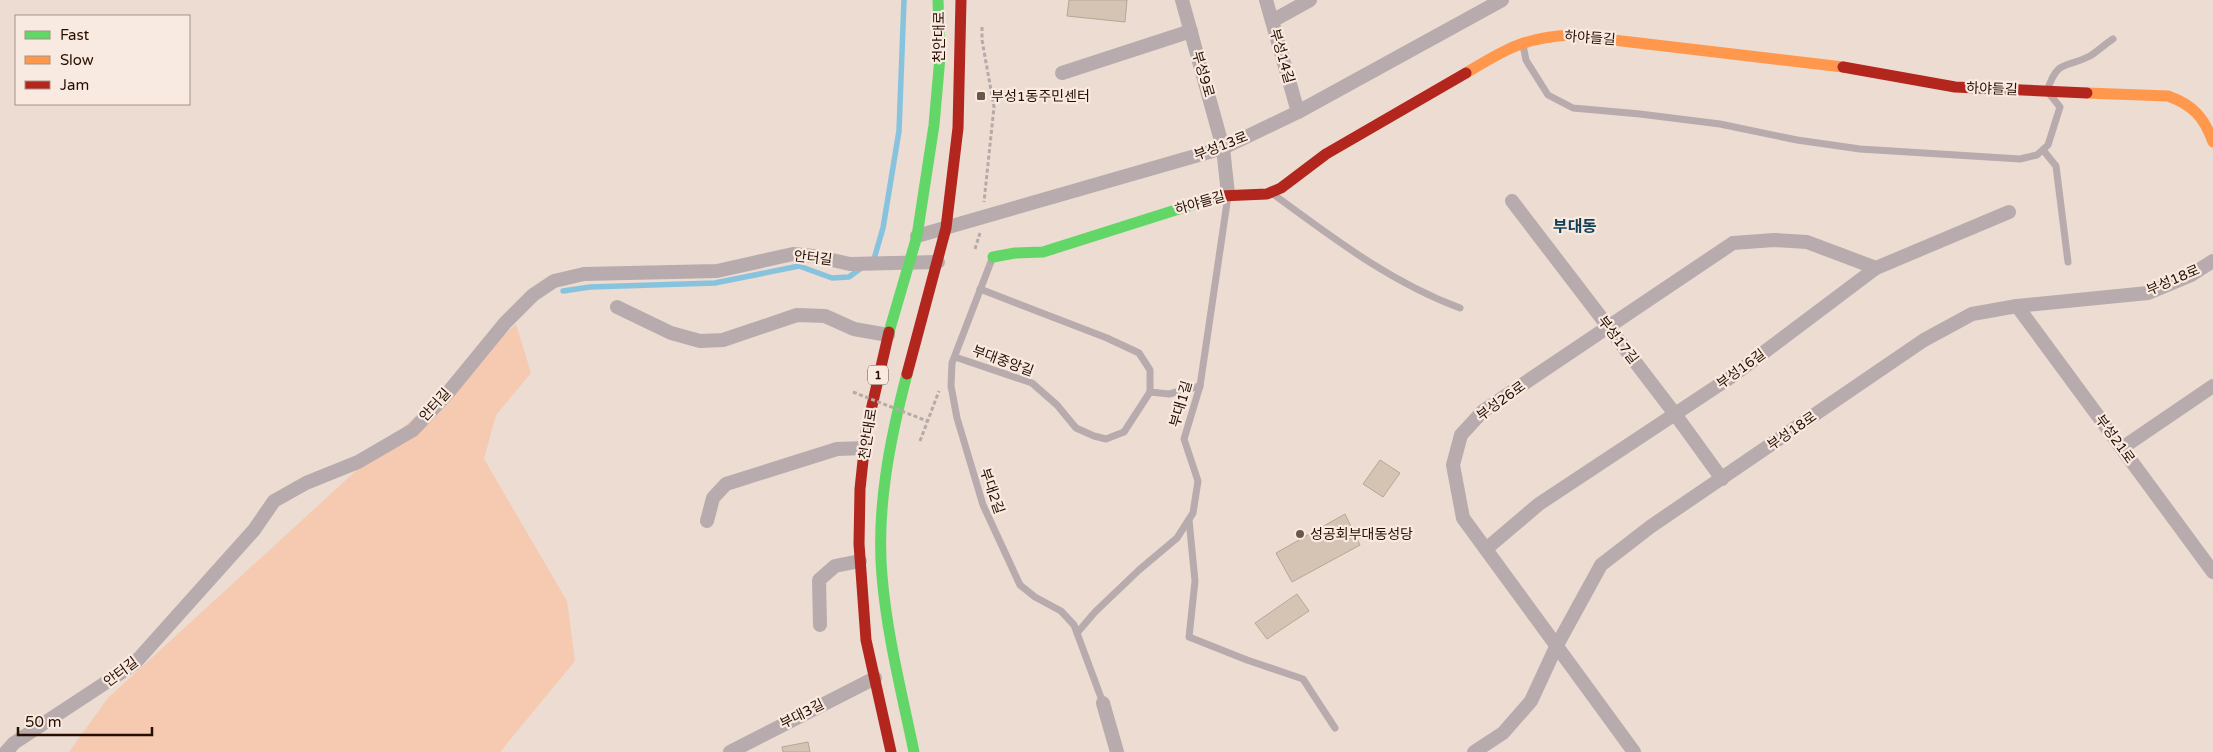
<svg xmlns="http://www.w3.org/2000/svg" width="2213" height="752" font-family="'Varela Round','Noto Sans KR',sans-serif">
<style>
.green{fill:#f5cab1}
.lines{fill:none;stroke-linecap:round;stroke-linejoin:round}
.stream{stroke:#88c3de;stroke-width:5.5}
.building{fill:#d5c4b4;stroke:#b6a695}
.path{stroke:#b6aaa9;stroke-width:3;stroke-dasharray:4 2.5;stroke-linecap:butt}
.lane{stroke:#b7abad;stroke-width:7}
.street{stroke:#b7abad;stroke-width:14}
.fast{stroke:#63d668;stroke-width:11}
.slow{stroke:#ff974d;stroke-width:11}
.jam{stroke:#b3261e;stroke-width:11}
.path-bridge{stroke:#b6aaa9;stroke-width:3;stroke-dasharray:4 2.5;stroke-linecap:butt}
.poi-dot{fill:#6c564a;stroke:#f9eae1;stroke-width:2}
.labels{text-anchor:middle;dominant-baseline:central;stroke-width:4.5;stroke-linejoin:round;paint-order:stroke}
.shield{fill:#f9eae1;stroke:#665044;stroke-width:1}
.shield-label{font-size:12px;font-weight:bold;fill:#270e01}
.street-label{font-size:14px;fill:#270e01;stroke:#f9eae1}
.poi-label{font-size:14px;fill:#270e01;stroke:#f9eae1;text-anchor:start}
.quarter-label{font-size:16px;font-weight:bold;fill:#113f53;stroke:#f9eae1}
</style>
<rect width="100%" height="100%" fill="#ecdcd2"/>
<path class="green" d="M 516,324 L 531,373 L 496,415 L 484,459 L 567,601 L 575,661 L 500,752 L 69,752 L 108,698 Z"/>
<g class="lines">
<g class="stream">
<path d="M 871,261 L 874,259 L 883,228 L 899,131 L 904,0"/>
<path d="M 563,291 L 590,287 L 715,283 L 799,266 L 832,278 L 849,277 L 864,266"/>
</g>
</g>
<g class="building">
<path d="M 1069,0 L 1127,0 L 1125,22 L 1067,16 Z"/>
<path d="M 1380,460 L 1400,473 L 1383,497 L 1363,484 Z"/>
<path d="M 1345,514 L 1360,545 L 1292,582 L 1276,553 Z"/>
<path d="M 1297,594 L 1309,611 L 1267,639 L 1255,623 Z"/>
<path d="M 808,742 L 810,752 L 783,752 L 782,747 Z"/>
</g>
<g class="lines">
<g class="path">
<path d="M 982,27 L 982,40 L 994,107 L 984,202"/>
<path d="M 975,249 L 980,233"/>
<path d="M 920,441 L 939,391"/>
</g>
<g class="lane">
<path d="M 1523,45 L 1526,60 L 1548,95 L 1573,108 L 1640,114 L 1720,124 L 1797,140 L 1860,149 L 2020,159 L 2037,155 L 2048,145 L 2060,107 L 2047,91 C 2058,58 2065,69 2090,56 C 2098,51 2105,44 2113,39"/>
<path d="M 2043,150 L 2056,166 L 2068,262"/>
<path d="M 1273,194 C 1333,238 1390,282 1460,308"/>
<path d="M 992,259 L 952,363 L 951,386 L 957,418 L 983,505 L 1020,585 L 1035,597 L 1061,611 L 1074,625 L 1103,703"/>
<path d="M 980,289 L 1107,338 L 1139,353 L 1150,370 L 1150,392 L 1169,394 L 1200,386"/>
<path d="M 955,357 L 1032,383 L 1057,405 L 1076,428 L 1094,436 L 1106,439 L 1124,432 L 1150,392"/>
<path d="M 1189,520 L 1195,581 L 1189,637 L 1247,660 L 1303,679 L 1335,728"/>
<path d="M 1077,633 L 1095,612 L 1139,570 L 1177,538 L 1193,513 L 1198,481 L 1184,439 L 1200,386 L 1228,196"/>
</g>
<g class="street">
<path d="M 1182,0 L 1223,148 L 1228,194"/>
<path d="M 1266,0 L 1298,112"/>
<path d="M 1272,21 L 1310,0"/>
<path d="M 1062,73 L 1191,31"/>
<path d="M 1512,201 L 1675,414 L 1722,479"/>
<path d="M 917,236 L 1223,148 L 1298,112 L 1502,0"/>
<path d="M 2017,306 L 2213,572"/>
<path d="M 617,307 L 671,333 L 700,341 L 723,340 L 797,315 L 825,316 L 854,329 L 888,335"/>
<path d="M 2122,448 L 2213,386"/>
<path d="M 707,521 L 713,498 L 726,484 L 837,449 L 865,448"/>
<path d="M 1486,549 L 1539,504 L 1731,377 L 1876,268 L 2009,212"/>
<path d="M 820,625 L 819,580 L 835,566 L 860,561"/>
<path d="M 1103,703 L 1117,752"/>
<path d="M 6,752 L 14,743 L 134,664 L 254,530 L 274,501 L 306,483 L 358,462 L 413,430 L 446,395 L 505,323 L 533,295 L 554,281 L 584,274 L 717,271 L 793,254 L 814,256 L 850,264 L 938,262"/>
<path d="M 730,752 L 875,678"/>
<path d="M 1474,752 L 1503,733 L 1531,701 L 1556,647 L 1601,565 L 1650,527 L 1924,340 L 1972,314 L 2017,306 L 2148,293 L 2191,275 L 2213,261"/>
<path d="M 1634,752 L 1463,518 L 1453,465 L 1461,435 L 1483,411 L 1733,243 L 1774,240 L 1807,242 L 1876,268"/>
</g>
<g class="fast">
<path d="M 993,257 L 1015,253 L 1043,252 L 1220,196"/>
<path d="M 889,332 L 917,236 L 934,125 L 940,57 L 938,0"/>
<path d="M 907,374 C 890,439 876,509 882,576 C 887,636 902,694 914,752"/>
</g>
<g class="slow">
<path d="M 1466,73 C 1504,50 1525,37 1571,35 L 1843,67"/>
<path d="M 2087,93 L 2168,96 C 2193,105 2204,117 2213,142"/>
</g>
<g class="jam">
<path d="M 1843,67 L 1955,87 L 2087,93"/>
<path d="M 1220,196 L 1267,194 L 1281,188 L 1326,154 L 1466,73"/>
<path d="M 889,332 L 866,432 L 860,489 L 859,544 L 866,640 L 891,752"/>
<path d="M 907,374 L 946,228 L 958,128 L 961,0"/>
</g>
<path class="path-bridge" d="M 853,392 L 927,421"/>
</g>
<g class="poi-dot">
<rect x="976" y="91" width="10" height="10" rx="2.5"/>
<circle cx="1300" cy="534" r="5"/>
</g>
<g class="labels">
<rect class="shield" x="868" y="365.5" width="20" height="19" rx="4"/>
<g class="shield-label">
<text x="878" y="375">1</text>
</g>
<g class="street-label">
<text transform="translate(939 37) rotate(-90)">천안대로</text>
<text transform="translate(1590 38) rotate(4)">하야들길</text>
<text transform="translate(1282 56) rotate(74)">부성14길</text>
<text transform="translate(1203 74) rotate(74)">부성9로</text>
<text transform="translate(1992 89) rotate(2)">하야들길</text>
<text transform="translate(1221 146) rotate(-21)">부성13로</text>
<text transform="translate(1200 203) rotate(-16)">하야들길</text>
<text transform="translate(813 258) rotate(6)">안터길</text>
<text transform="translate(2173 280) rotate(-23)">부성18로</text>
<text transform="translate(1618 340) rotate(52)">부성17길</text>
<text transform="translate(1003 361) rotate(20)">부대중앙길</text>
<text transform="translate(1741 369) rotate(-36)">부성16길</text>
<text transform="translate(1501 401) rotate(-36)">부성26로</text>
<text transform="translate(1181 404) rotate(-74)">부대1길</text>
<text transform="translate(435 405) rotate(-48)">안터길</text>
<text transform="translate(1792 431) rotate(-35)">부성18로</text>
<text transform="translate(868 434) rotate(-81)">천안대로</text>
<text transform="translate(2115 439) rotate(54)">부성21로</text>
<text transform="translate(992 491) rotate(71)">부대2길</text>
<text transform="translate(121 672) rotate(-37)">안터길</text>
<text transform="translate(802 714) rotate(-27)">부대3길</text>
</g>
<g class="poi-label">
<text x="991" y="96">부성1동주민센터</text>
<text x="1310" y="534">성공회부대동성당</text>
</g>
<g class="quarter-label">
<text x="1575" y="227">부대동</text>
</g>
</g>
<rect x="15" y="15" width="175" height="90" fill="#f9eae1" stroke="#a59287"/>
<rect x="25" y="31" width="25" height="8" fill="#63d668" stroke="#a59287"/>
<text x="60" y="40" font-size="15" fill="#270e01">Fast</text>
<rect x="25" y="56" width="25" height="8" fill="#ff974d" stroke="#a59287"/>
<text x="60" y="65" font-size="15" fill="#270e01">Slow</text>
<rect x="25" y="81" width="25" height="8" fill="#b3261e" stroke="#a59287"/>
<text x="60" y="90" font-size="15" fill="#270e01">Jam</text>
<path d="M18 727v8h134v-8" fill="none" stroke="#270e01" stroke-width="2.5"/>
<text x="25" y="727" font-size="15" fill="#270e01" stroke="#f9eae1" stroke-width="4" paint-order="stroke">50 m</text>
</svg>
